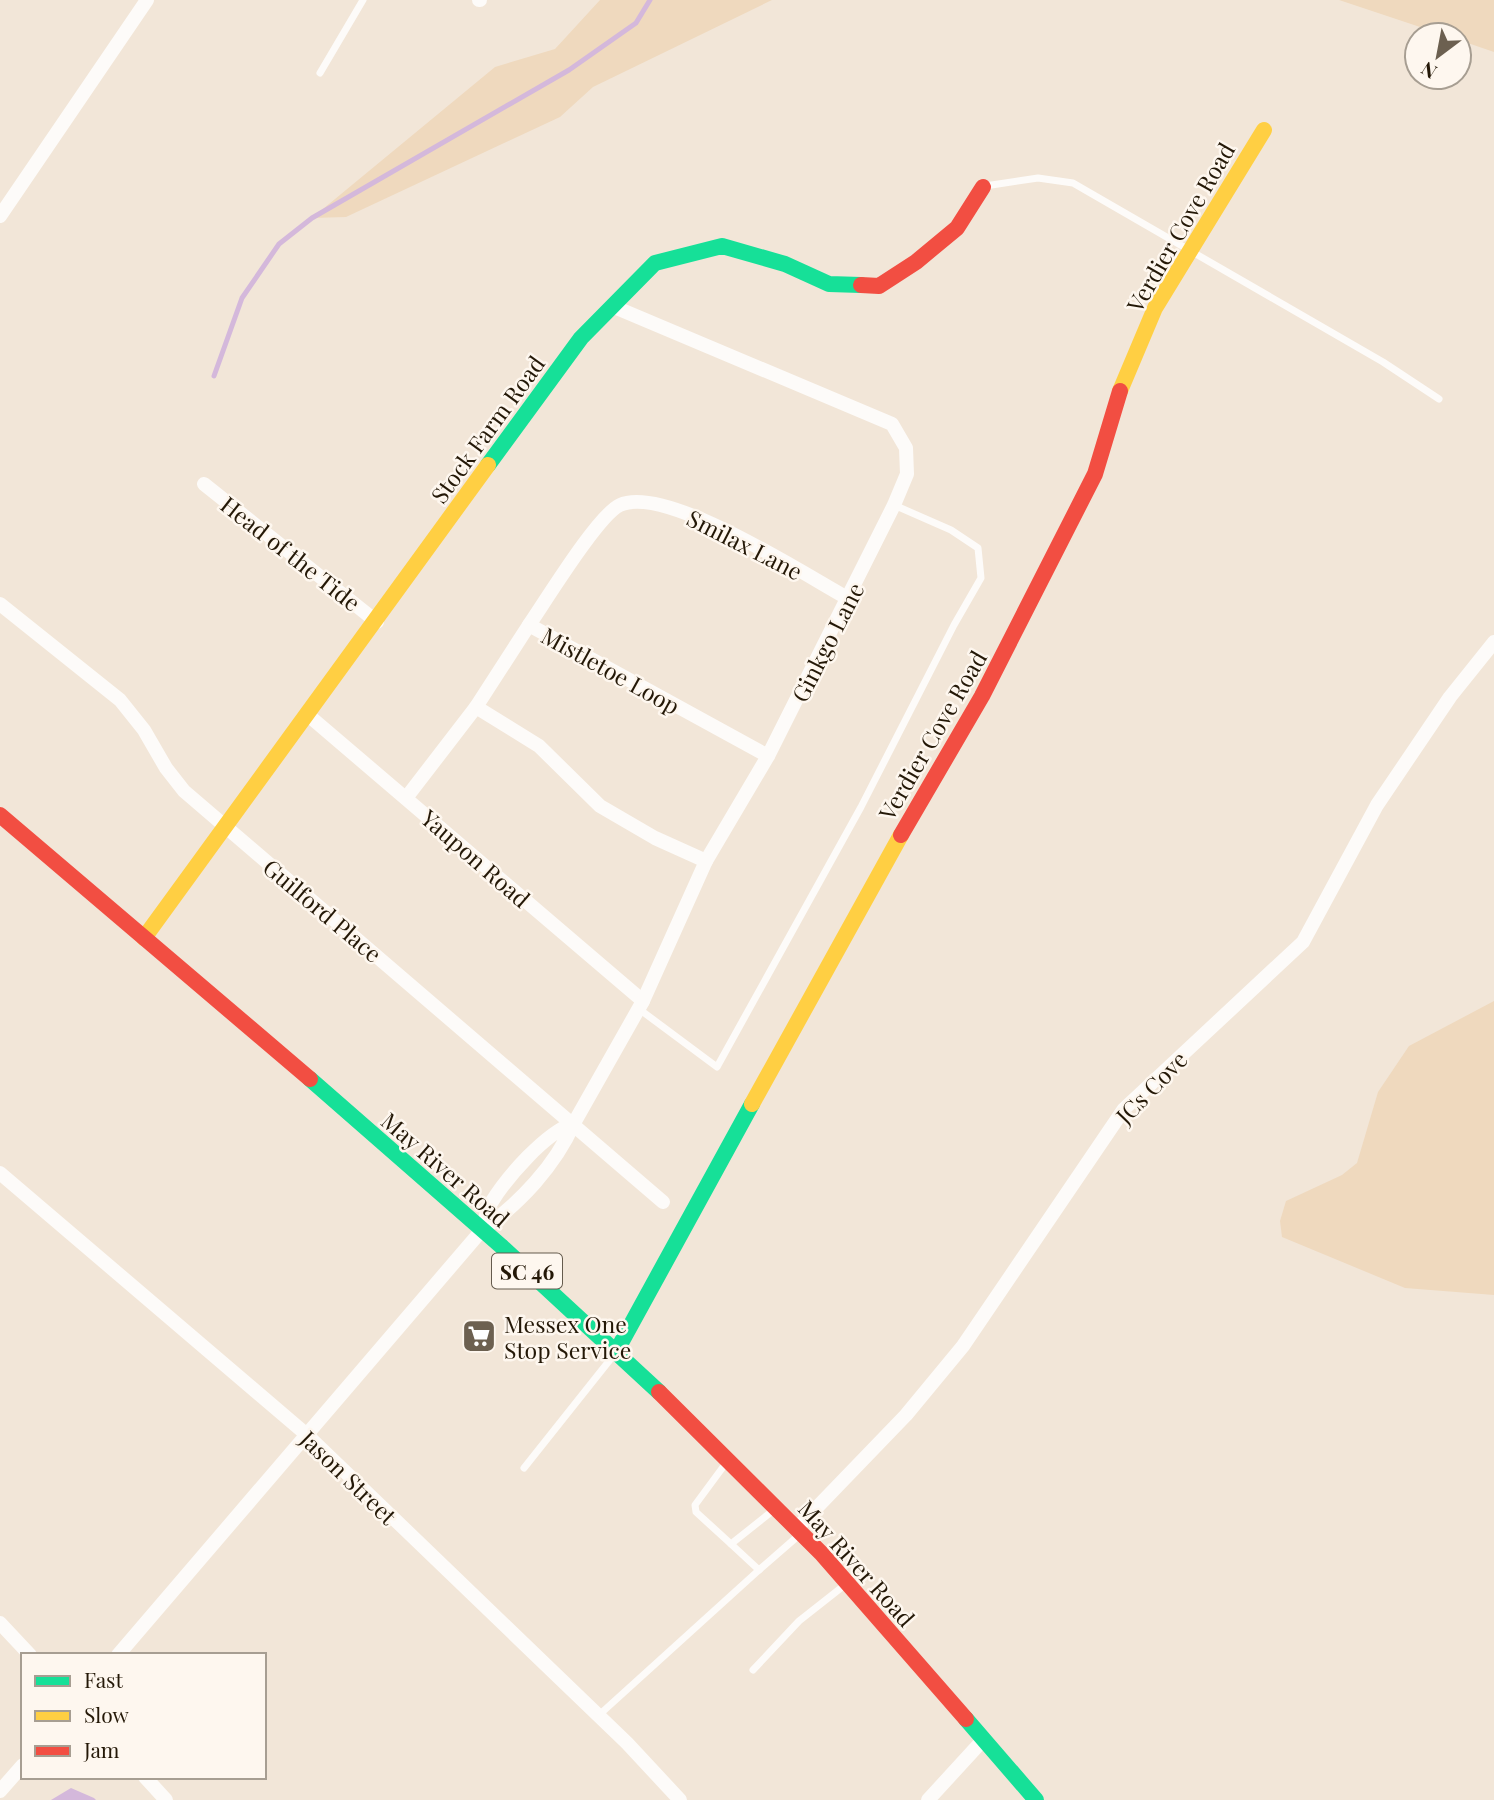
<svg xmlns="http://www.w3.org/2000/svg" width="1494" height="1800" font-family="'Playfair Display',serif">
<style>
.green{fill:#efd9be}
.water{fill:#d4b8db}
.lines{fill:none;stroke-linecap:round;stroke-linejoin:round}
.stream{stroke:#d4b8db;stroke-width:5}
.lane{stroke:#fdfbf9;stroke-width:7}
.street{stroke:#fdfbf9;stroke-width:14}
.fast{stroke:#16e098;stroke-width:16}
.slow{stroke:#ffcf43;stroke-width:16}
.jam{stroke:#f24e42;stroke-width:16}
.labels{text-anchor:middle;dominant-baseline:central;stroke-width:5;stroke-linejoin:round;paint-order:stroke}
.shield{fill:#fef7ef;stroke:#655b4d;stroke-width:2}
.shield-label{font-size:21px;font-weight:bold;fill:#241807}
.street-label{font-size:23px;fill:#241807;stroke:#fef7ef}
.poi-label{font-size:23px;fill:#241807;stroke:#fef7ef;text-anchor:start}
</style>
<rect width="100%" height="100%" fill="#f2e6d8"/>
<g class="green">
<path d="M 600,0 L 772,0 L 593,87 L 560,117 L 346,217 L 312,218 L 495,67 L 555,49 Z"/>
<path d="M 1339,0 L 1494,0 L 1494,52 L 1459,40 L 1459,35 L 1444,35 Z"/>
<path d="M 1494,1001 L 1494,1295 L 1405,1288 L 1282,1237 L 1280,1221 L 1286,1201 L 1342,1175 L 1357,1163 L 1378,1092 L 1409,1046 Z"/>
</g>
<path class="water" d="M 71,1788 L 94,1798 L 96,1800 L 51,1800 Z"/>
<g class="lines">
<path class="stream" d="M 214,376 L 242,298 L 279,244 L 312,218 L 569,70 L 636,23 L 650,0"/>
<g class="lane">
<path d="M 320,73 L 363,0"/>
<path d="M 985,186 L 1038,178 L 1073,183 L 1383,362 L 1439,399"/>
<path d="M 639,1009 L 717,1067 L 861,807 L 954,625 L 981,578 L 978,548 L 951,530 L 894,505"/>
<path d="M 726,1463 L 695,1505 L 696,1512 L 731,1544 L 775,1509"/>
<path d="M 524,1468 L 613,1356"/>
<path d="M 731,1544 L 759,1570 L 798,1536"/>
<path d="M 753,1670 L 799,1621 L 846,1584"/>
<path d="M 599,1715 L 759,1570"/>
</g>
<g class="street">
<path d="M 479,0 L 480,0"/>
<path d="M 0,216 L 147,0"/>
<path d="M 204,484 L 377,622"/>
<path d="M 0,604 L 120,700 L 144,730 L 166,768 L 184,791 L 663,1202"/>
<path d="M 529,625 C 545,602 598,515 620,505 C 666,484 805,575 849,599"/>
<path d="M 476,707 L 539,746 L 600,806 L 655,838 L 706,861"/>
<path d="M 308,715 L 643,1001"/>
<path d="M 406,798 L 476,707 L 529,625 L 768,756"/>
<path d="M 574,1123 L 643,1001 L 706,861 L 768,756 L 894,505 L 907,474 L 906,448 L 892,424 L 612,306"/>
<path d="M 0,1173 L 307,1435 L 627,1743 L 680,1800"/>
<path d="M 797,1528 L 906,1415 L 963,1346 L 1124,1109 L 1303,942 L 1377,805 L 1450,697 L 1494,642"/>
<path d="M 0,1623 L 30,1655"/>
<path d="M 118,1655 L 482,1230 C 520,1203 555,1166 574,1123 C 545,1133 507,1177 491,1203 C 486,1211 485,1221 482,1230"/>
<path d="M 145,1777 L 166,1800"/>
<path d="M 0,1791 L 23,1765"/>
<path d="M 928,1800 L 983,1740"/>
</g>
<g class="fast">
<path d="M 488,465 L 581,338 L 655,263 L 722,246 L 785,264 L 829,284 L 861,285"/>
<path d="M 310,1079 L 501,1246 L 659,1392"/>
<path d="M 616,1352 L 752,1104"/>
<path d="M 966,1719 L 1036,1800"/>
</g>
<g class="slow">
<path d="M 1120,391 L 1155,308 L 1264,130"/>
<path d="M 144,938 L 488,465"/>
<path d="M 752,1104 L 901,835"/>
</g>
<g class="jam">
<path d="M 861,285 L 879,286 L 916,262 L 957,228 L 983,187"/>
<path d="M 0,815 L 310,1079"/>
<path d="M 901,835 L 982,696 L 1095,474 L 1120,391"/>
<path d="M 659,1392 L 821,1553 L 966,1719"/>
</g>
</g>
<defs>
<g id="supermarket-square" transform="scale(1.75)"><rect x="-9" y="-9" width="18" height="18" rx="4" fill="#6c6050" stroke="#fef7ef"/><path d="M-6-5.5h2.5l.6 2H6L4.5 2H-2.5L-4.4-4H-6ZM-1.5 3.2a1.3 1.3 0 1 0 .1 0ZM3 3.2a1.3 1.3 0 1 0 .1 0Z" fill="#fff"/></g>
</defs>
<g fill-rule="evenodd">
<use href="#supermarket-square" x="479" y="1336"/>
</g>
<g class="labels">
<rect class="shield" x="492" y="1253.5" width="70" height="35" rx="5"/>
<g class="shield-label">
<text x="527" y="1271">SC 46</text>
</g>
<g class="street-label">
<text transform="translate(1180 227) rotate(-60)">Verdier Cove Road</text>
<text transform="translate(487 429) rotate(-54)">Stock Farm Road</text>
<text transform="translate(745 544) rotate(27)">Smilax Lane</text>
<text transform="translate(291 553) rotate(38)">Head of the Tide</text>
<text transform="translate(827 642) rotate(-63)">Ginkgo Lane</text>
<text transform="translate(611 670) rotate(29)">Mistletoe Loop</text>
<text transform="translate(932 735) rotate(-60)">Verdier Cove Road</text>
<text transform="translate(476 858) rotate(41)">Yaupon Road</text>
<text transform="translate(323 910) rotate(40)">Guilford Place</text>
<text transform="translate(1151 1087) rotate(-46)">JCs Cove</text>
<text transform="translate(446 1169) rotate(41)">May River Road</text>
<text transform="translate(349 1477) rotate(44)">Jason Street</text>
<text transform="translate(857 1563) rotate(48)">May River Road</text>
</g>
<g class="poi-label">
<text x="504" y="1323">Messex One<tspan x="504" dy="26">Stop Service</tspan></text>
</g>
</g>
<rect x="21" y="1653" width="245" height="126" fill="#fef7ef" stroke="#a79e92" stroke-width="2"/>
<rect x="35" y="1676" width="35" height="10" fill="#16e098" stroke="#a79e92" stroke-width="2"/>
<text x="84" y="1688" font-size="21" fill="#241807">Fast</text>
<rect x="35" y="1711" width="35" height="10" fill="#ffcf43" stroke="#a79e92" stroke-width="2"/>
<text x="84" y="1723" font-size="21" fill="#241807">Slow</text>
<rect x="35" y="1746" width="35" height="10" fill="#f24e42" stroke="#a79e92" stroke-width="2"/>
<text x="84" y="1758" font-size="21" fill="#241807">Jam</text>
<g transform="translate(1438 56) rotate(212)"><circle r="33" fill="#fef7ef" stroke="#a79e92" stroke-width="2"/>
<path d="M0-5L12 26L0 18L-12 26Z" fill="#6c6050"/>
<text y="-10" font-size="19" font-weight="bold" text-anchor="middle" fill="#241807">N</text>
</g>
</svg>
